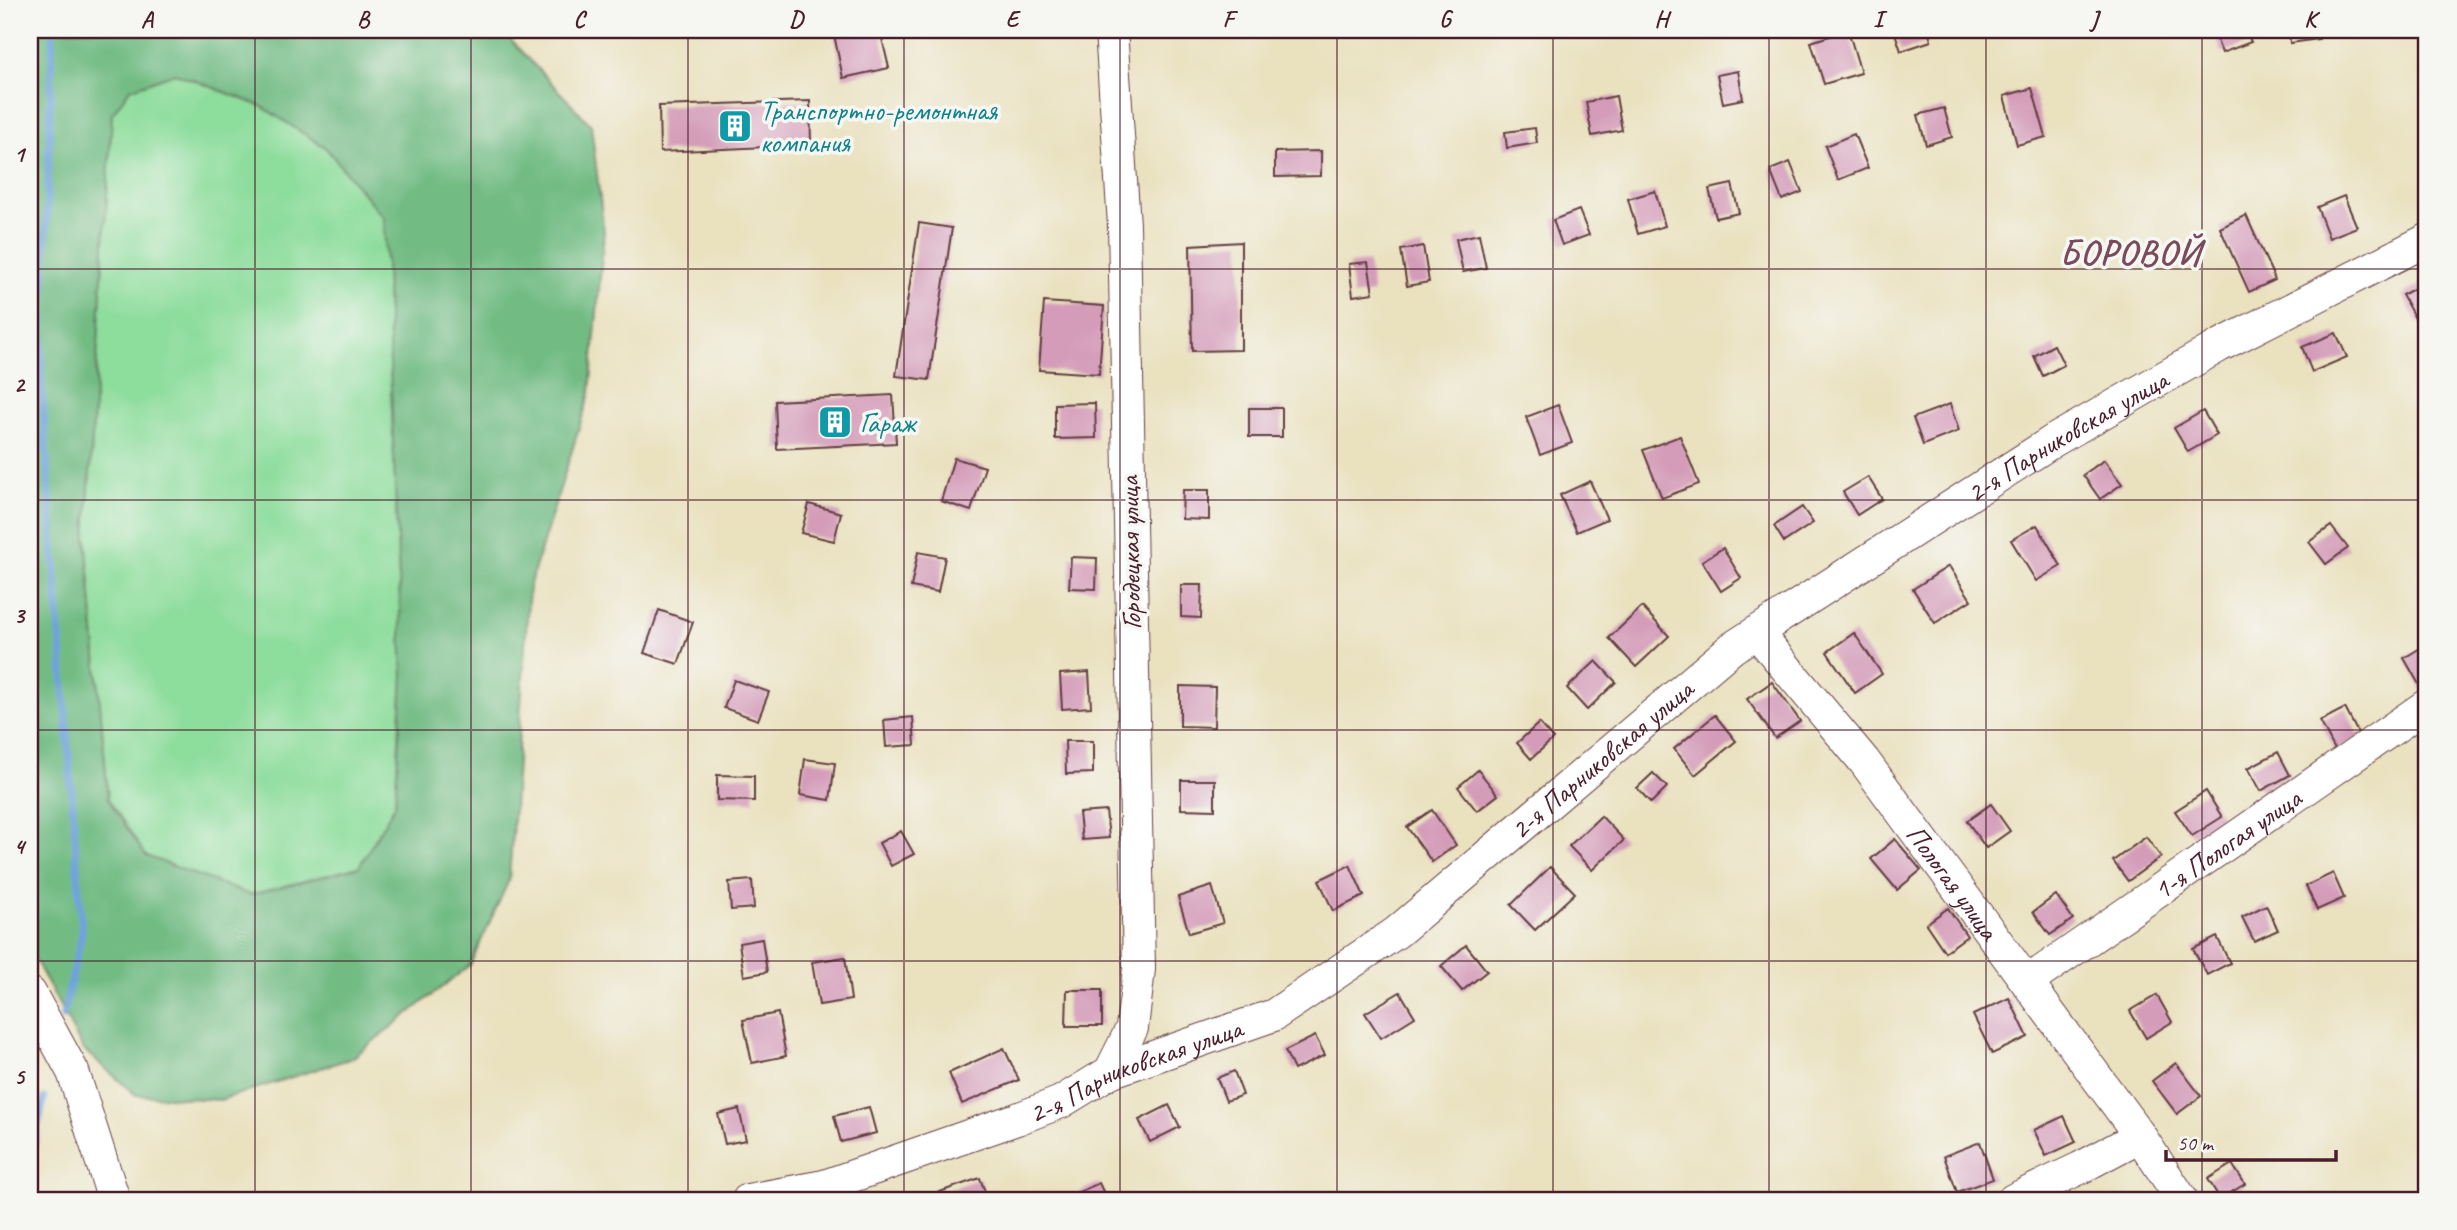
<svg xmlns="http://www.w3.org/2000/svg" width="2457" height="1230" font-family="Caveat,sans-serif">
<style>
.green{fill:#8ddd9c;stroke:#6c7e64;stroke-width:2}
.forest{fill:#72bc84;stroke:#5e6e58;stroke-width:2;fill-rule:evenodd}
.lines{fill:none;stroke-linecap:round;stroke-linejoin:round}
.stream{stroke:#70a3dc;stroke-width:7}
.building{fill:#d49cb9}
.minor-casing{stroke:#623c41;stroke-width:34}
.minor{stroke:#fff;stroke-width:32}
.grid{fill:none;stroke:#4a1f2b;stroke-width:2;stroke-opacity:0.55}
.labels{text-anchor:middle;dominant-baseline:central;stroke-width:7;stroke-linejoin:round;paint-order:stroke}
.culture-label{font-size:28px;fill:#0d838f;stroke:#f6f6f2;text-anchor:start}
.street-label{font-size:28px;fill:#4a1f2b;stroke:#f6f6f2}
.district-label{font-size:35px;font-weight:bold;letter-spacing:2px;fill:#7a4b5d;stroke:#f6f6f2}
.neatline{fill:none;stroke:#4a1f2b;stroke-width:2.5}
.grid-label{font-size:23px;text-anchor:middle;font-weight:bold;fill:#4a1f2b}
</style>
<rect width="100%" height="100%" fill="#f6f6f2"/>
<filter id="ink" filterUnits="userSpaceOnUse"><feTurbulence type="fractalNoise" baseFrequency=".0143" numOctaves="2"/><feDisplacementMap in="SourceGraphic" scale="14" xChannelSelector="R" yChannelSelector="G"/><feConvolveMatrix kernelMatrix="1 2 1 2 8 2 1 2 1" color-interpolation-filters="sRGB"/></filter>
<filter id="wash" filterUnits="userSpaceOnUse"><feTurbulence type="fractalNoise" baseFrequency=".00686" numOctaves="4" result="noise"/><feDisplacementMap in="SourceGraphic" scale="28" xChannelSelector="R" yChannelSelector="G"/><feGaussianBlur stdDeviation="1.57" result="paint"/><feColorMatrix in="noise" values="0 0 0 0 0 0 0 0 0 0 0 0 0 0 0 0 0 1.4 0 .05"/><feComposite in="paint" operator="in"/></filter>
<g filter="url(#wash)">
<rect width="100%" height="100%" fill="#eae1bf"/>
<path class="green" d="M 175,72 L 261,106 L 326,148 L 384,218 L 403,677 L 395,805 L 359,867 L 250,895 L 146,856 L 108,799 L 86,536 L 112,114 L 130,89 Z"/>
<path class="forest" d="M 30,30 L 501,30 L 591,125 L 604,232 L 590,393 L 529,587 L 509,880 L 470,965 L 352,1058 L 220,1100 L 136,1095 L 83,1049 L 30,950 ZM 175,73 L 261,106 L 326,148 L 384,218 L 403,677 L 395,805 L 359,867 L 250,895 L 146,856 L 108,799 L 86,536 L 112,114 L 130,89 Z"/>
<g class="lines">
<g class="stream">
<path d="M 53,30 L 41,376 L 82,933 L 63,1016"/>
<path d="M 30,1162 L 44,1098"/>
</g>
</g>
<g id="blocks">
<g class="building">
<path d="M 833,30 L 880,30 L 889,68 L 843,78 Z"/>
<path d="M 1848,30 L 1861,73 L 1824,84 L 1811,42 Z"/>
<path d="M 1894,30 L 1928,30 L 1931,41 L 1901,51 Z"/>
<path d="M 2213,30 L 2246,30 L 2251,42 L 2222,53 Z"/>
<path d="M 2289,30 L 2318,30 L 2319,39 L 2290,43 Z"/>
<path d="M 1738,71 L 1743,99 L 1723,103 L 1717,75 Z"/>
<path d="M 2032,88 L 2046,137 L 2017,145 L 2004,96 Z"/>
<path d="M 1616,96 L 1622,130 L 1592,136 L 1586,102 Z"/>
<path d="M 810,101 L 811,145 L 660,152 L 659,106 Z"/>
<path d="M 1944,108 L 1952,137 L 1926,145 L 1918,115 Z"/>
<path d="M 1535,128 L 1537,143 L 1507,148 L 1505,132 Z"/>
<path d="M 1854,134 L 1868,168 L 1838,180 L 1825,146 Z"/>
<path d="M 1321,151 L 1321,176 L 1275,177 L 1275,152 Z"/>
<path d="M 1790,162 L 1802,192 L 1782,200 L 1770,170 Z"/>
<path d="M 1732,184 L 1739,213 L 1716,218 L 1709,189 Z"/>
<path d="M 1655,191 L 1665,226 L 1638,234 L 1628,199 Z"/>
<path d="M 2344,196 L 2357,227 L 2329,238 L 2317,207 Z"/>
<path d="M 1579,210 L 1589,235 L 1562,245 L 1553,220 Z"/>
<path d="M 2246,215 L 2275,280 L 2249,292 L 2220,228 Z"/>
<path d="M 919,223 L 952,228 L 929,380 L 896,376 Z"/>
<path d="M 1479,234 L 1486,268 L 1463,272 L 1456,239 Z"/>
<path d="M 1241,242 L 1241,350 L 1192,351 L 1190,245 Z"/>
<path d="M 1423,246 L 1429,282 L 1407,286 L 1401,250 Z"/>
<path d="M 1368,262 L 1373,293 L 1353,296 L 1349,264 Z"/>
<path d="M 2427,282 L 2427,319 L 2418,324 L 2402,295 Z"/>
<path d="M 1044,302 L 1104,306 L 1099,374 L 1039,370 Z"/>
<path d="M 2336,333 L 2347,357 L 2312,372 L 2302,347 Z"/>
<path d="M 2054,345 L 2064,365 L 2043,376 L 2034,356 Z"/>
<path d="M 893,395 L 896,443 L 777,449 L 775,401 Z"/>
<path d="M 1095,403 L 1096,438 L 1055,439 L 1055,404 Z"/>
<path d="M 1950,404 L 1959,431 L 1923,445 L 1913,418 Z"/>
<path d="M 1558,405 L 1572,443 L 1540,455 L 1526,417 Z"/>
<rect x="1249" y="408" width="33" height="29"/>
<path d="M 2203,411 L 2217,435 L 2188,452 L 2174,428 Z"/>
<path d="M 1680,436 L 1699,484 L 1662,498 L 1643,450 Z"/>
<path d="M 954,458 L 985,467 L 971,511 L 941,501 Z"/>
<path d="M 2104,460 L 2122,484 L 2100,499 L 2083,475 Z"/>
<path d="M 1868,477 L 1882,499 L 1857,515 L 1843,492 Z"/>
<path d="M 1590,481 L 1607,519 L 1577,532 L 1560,495 Z"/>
<path d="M 1183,490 L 1209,490 L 1209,520 L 1182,519 Z"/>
<path d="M 809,504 L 841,513 L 834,541 L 801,533 Z"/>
<path d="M 1802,507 L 1813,523 L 1784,542 L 1774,526 Z"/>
<path d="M 2037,525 L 2061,566 L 2036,581 L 2011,540 Z"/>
<path d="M 2331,526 L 2348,548 L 2326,564 L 2309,542 Z"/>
<path d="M 1723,548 L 1741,578 L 1721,591 L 1702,561 Z"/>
<path d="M 918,552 L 945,557 L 938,592 L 911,587 Z"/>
<path d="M 1071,557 L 1097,558 L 1096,589 L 1069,588 Z"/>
<path d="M 1949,566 L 1971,600 L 1935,623 L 1913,589 Z"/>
<path d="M 1181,585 L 1202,585 L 1201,618 L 1181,617 Z"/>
<path d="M 1642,607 L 1669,636 L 1636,667 L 1609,638 Z"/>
<path d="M 659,610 L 693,622 L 678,664 L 644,653 Z"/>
<path d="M 1854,633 L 1882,674 L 1855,693 L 1827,652 Z"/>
<path d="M 2427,644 L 2427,694 L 2425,695 L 2404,658 Z"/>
<path d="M 1596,661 L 1616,682 L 1587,710 L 1567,688 Z"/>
<path d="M 1089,672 L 1091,707 L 1062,709 L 1060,674 Z"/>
<path d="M 734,680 L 769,692 L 758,720 L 724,708 Z"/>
<path d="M 1772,682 L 1800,721 L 1775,738 L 1747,699 Z"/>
<path d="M 1180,686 L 1215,687 L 1214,727 L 1180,726 Z"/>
<path d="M 2345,708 L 2360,737 L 2335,750 L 2320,721 Z"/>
<path d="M 1715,715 L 1736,741 L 1695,775 L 1674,749 Z"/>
<path d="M 913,717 L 915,745 L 886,747 L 884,720 Z"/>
<path d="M 1539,723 L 1553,739 L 1531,759 L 1517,743 Z"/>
<path d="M 1065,741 L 1093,741 L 1093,773 L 1066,774 Z"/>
<path d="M 2278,752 L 2290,775 L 2261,791 L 2248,768 Z"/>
<path d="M 805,759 L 835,763 L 830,800 L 800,795 Z"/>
<path d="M 1478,770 L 1498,795 L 1477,811 L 1458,787 Z"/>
<path d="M 1653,773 L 1667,787 L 1651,803 L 1637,788 Z"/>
<path d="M 717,775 L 754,776 L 754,801 L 717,800 Z"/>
<path d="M 1181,780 L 1215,780 L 1215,810 L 1181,809 Z"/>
<path d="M 2206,791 L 2222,817 L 2192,836 L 2175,811 Z"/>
<path d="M 1991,804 L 2010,831 L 1986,848 L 1967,821 Z"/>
<path d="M 1432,810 L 1456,845 L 1432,862 L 1407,827 Z"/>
<path d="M 1106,811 L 1109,838 L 1082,840 L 1079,813 Z"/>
<path d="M 1601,816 L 1624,840 L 1592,870 L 1569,846 Z"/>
<path d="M 901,831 L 914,854 L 891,866 L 879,843 Z"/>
<path d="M 2146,837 L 2161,857 L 2128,881 L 2113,861 Z"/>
<path d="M 1895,839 L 1921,870 L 1897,890 L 1871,859 Z"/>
<path d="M 1350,865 L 1364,896 L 1333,911 L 1319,880 Z"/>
<path d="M 1550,867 L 1575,893 L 1535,930 L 1511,905 Z"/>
<path d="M 2333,873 L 2344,898 L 2317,910 L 2306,886 Z"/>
<path d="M 752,880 L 754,908 L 731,910 L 729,882 Z"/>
<path d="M 1212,886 L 1223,923 L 1189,933 L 1178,897 Z"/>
<path d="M 2056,895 L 2073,919 L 2050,935 L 2033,912 Z"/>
<path d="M 2266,905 L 2278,930 L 2254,941 L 2242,917 Z"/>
<path d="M 1948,908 L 1967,936 L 1945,952 L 1926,924 Z"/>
<path d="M 2217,937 L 2230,963 L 2207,975 L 2193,949 Z"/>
<path d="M 762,939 L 767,972 L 744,976 L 739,943 Z"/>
<path d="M 1466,945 L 1487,971 L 1462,991 L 1441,966 Z"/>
<path d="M 845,957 L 851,1000 L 819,1005 L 812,962 Z"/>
<path d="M 1067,990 L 1102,990 L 1102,1026 L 1066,1026 Z"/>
<path d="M 1400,992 L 1415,1017 L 1381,1038 L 1365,1013 Z"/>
<path d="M 2157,995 L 2172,1022 L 2146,1038 L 2130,1011 Z"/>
<path d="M 2009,998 L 2028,1037 L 1992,1054 L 1973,1015 Z"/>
<path d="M 778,1013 L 786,1056 L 752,1063 L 743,1020 Z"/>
<path d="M 1315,1036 L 1325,1055 L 1294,1070 L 1285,1051 Z"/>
<path d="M 1004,1048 L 1019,1080 L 962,1104 L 949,1073 Z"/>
<path d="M 2176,1063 L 2201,1096 L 2177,1114 L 2152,1081 Z"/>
<path d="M 1234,1071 L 1243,1095 L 1226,1101 L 1217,1078 Z"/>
<path d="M 1169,1105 L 1180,1127 L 1150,1142 L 1139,1120 Z"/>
<path d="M 869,1107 L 876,1133 L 841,1142 L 834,1116 Z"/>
<path d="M 739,1109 L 746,1140 L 725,1144 L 718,1114 Z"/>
<path d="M 2064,1116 L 2076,1142 L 2046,1156 L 2034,1130 Z"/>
<path d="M 1980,1142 L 1993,1179 L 1957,1192 L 1944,1156 Z"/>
<path d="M 2232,1164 L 2245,1184 L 2220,1199 L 2208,1179 Z"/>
<path d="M 980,1178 L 988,1200 L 939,1200 L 937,1193 Z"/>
<path d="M 1099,1183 L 1107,1200 L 1061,1200 Z"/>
</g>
</g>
</g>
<g filter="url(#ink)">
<use href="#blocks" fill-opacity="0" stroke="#623c41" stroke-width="2"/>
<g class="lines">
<g class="minor-casing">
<g id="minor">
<path id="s1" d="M 1757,633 L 1864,761 L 2140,1136 L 2182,1200"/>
<path id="s2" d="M 2027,982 L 2427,705"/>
<path d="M 30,993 L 73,1072 L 114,1200"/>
<path d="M 1110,1072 L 1132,1028 L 1139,969 L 1124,225 L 1111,30"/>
<path id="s3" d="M 748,1200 L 824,1186 L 1017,1119 L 1061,1102 L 1110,1072 L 1274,1015 L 1397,932 L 1732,648 L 2053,441 L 2219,346 L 2427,240"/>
<path d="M 2013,1200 L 2080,1168 L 2140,1136"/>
</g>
</g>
<use href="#minor" class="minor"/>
</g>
</g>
<path class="grid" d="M 255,30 L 255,1200M 471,30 L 471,1200M 688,30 L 688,1200M 904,30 L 904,1200M 1120,30 L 1120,1200M 1337,30 L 1337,1200M 1553,30 L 1553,1200M 1769,30 L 1769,1200M 1986,30 L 1986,1200M 2202,30 L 2202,1200M 30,269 L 2427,269M 30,500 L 2427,500M 30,730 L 2427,730M 30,961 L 2427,961"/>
<defs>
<g id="building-square" transform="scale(1.75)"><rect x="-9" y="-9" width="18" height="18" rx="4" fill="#0f9aa8" stroke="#f6f6f2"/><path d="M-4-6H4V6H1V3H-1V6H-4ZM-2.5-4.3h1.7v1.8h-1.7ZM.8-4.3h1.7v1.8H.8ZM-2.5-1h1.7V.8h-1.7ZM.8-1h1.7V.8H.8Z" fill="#fff"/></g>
</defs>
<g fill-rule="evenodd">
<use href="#building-square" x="735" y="126"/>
<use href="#building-square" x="835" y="422"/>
</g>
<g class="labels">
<g class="culture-label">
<text x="760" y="110">Транспортно-ремонтная<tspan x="760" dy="32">компания</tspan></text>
<text x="860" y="422">Гараж</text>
</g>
<g class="street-label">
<text stroke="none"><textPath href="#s3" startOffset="1544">2-я Парниковская улица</textPath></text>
<text transform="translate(1130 553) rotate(-91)">Городецкая улица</text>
<text stroke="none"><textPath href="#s3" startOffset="976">2-я Парниковская улица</textPath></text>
<text stroke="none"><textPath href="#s2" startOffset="243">1-я Пологая улица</textPath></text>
<text stroke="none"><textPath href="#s1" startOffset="317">Пологая улица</textPath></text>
<text stroke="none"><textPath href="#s3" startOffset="410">2-я Парниковская улица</textPath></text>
</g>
<g class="district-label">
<text x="2131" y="252">БОРОВОЙ</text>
</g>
</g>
<rect width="2457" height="1230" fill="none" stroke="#f6f6f2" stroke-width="77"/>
<path d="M2166 1150v10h170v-10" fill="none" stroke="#4a1f2b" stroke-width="3.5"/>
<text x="2177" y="1150" font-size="21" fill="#4a1f2b" stroke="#f6f6f2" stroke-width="5" paint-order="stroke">50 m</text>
<rect x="38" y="38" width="2380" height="1154" class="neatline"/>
<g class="grid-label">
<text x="147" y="27">A</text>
<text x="363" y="27">B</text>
<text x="579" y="27">C</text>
<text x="796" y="27">D</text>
<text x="1012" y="27">E</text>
<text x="1228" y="27">F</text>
<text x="1445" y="27">G</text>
<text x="1661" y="27">H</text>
<text x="1878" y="27">I</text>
<text x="2094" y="27">J</text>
<text x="2310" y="27">K</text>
<text x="19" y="162">1</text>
<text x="19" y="392">2</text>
<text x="19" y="623">3</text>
<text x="19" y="854">4</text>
<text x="19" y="1084">5</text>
</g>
</svg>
